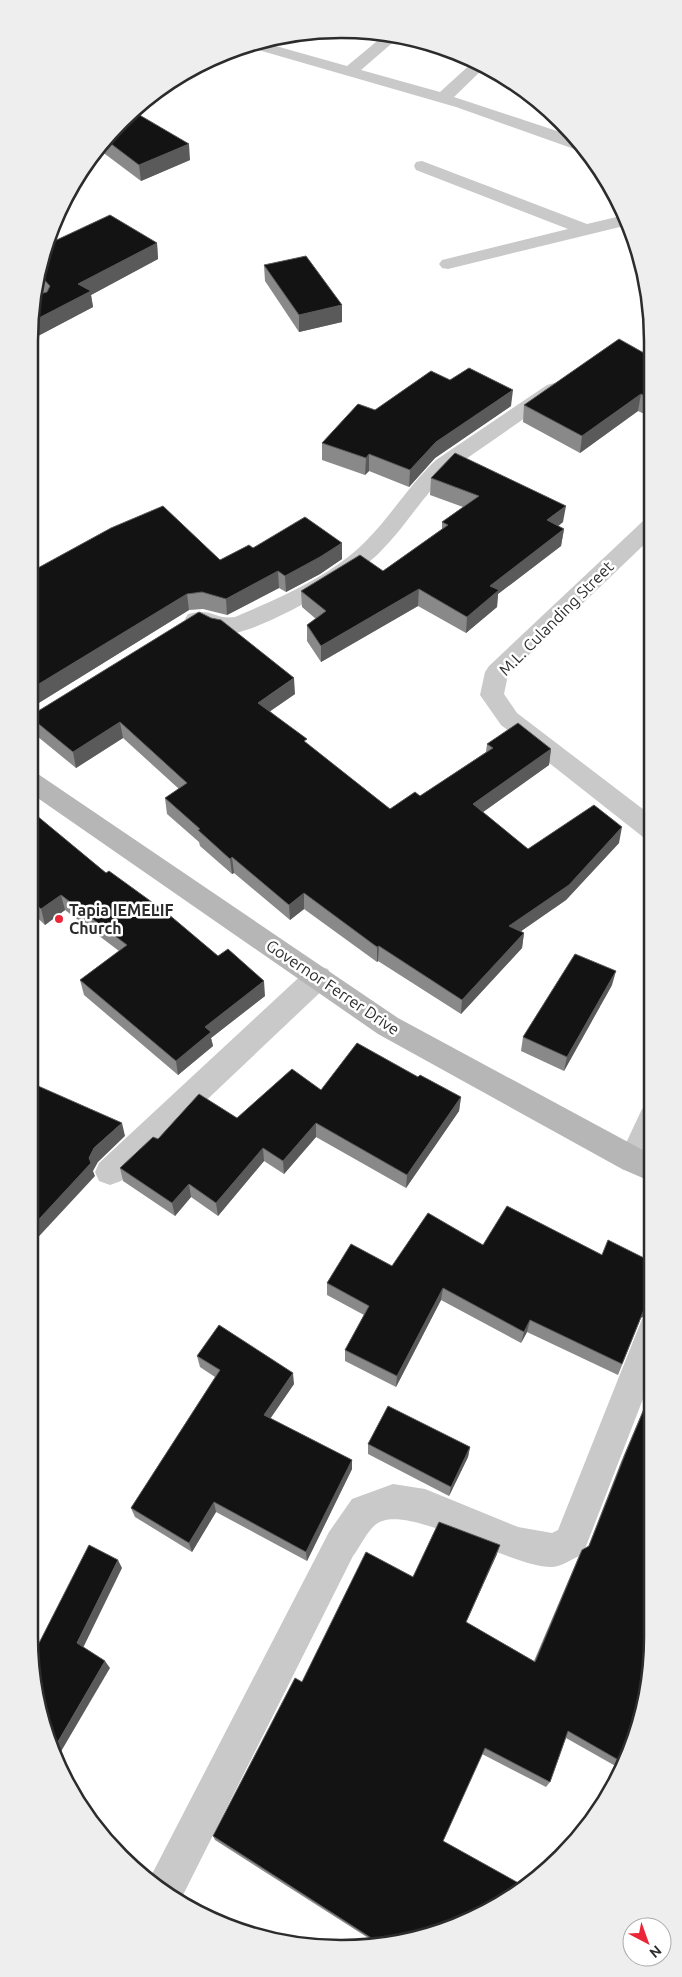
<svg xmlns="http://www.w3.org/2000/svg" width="682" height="1977" font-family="Ubuntu,sans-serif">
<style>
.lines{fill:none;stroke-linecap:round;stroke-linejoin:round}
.street{fill:#c9c9c9;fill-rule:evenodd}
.secondary{fill:#b6b6b6;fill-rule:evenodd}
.wall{fill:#898989}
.shaded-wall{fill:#5a5a5a}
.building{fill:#131313;stroke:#5a5a5a}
.poi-dot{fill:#ea2638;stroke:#fff;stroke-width:2}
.labels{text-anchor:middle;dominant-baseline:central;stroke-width:5;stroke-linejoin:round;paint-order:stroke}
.street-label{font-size:16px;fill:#2c2c2c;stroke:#fff}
.poi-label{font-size:16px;font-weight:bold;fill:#2c2c2c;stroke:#fff;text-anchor:start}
.rim{fill:none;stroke:#2c2c2c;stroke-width:2.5}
</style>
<rect width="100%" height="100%" fill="#fff"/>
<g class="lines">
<g class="street">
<path d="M 382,37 L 398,38 L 361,70 L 440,92 L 474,61 L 486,66 L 454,97 L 578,138 L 586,150 L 577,150 L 456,107 L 251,48 L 265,43 L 347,66 Z"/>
<path d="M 422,161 L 587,224 L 625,215 L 628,225 L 448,269 L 442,268 L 439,264 L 442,260 L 568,229 L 416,170 L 414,166 L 416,162 Z"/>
<path d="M 554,383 L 561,385 L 564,389 L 561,393 L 450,470 C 424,494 406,526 381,551 C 357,577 254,637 220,635 C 213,634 209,629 203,627 C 199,625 193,626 188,624 L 185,619 L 188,614 C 213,607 214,620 235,617 C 279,598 332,576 366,541 C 391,516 409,485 436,460 L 547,385 Z"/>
<path d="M 651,519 L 651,538 L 508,675 L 504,694 L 517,713 L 652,816 L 652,840 L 643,837 L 501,725 L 480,695 L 485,672 L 489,666 L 643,521 Z"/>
<path d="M 318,966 L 328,969 L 332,977 L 328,985 L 121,1181 L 110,1185 L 99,1181 L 95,1172 L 99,1163 L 308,969 Z"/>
<path d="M 652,1105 L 652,1150 L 644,1169 L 633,1173 L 622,1169 L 618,1160 L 642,1109 Z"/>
<path d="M 653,1315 L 653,1373 L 583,1554 C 574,1558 561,1567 552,1567 C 510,1568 404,1499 375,1525 C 366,1533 360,1547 353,1556 L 181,1899 L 151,1876 L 329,1532 L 352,1499 L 393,1484 L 425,1489 L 518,1527 L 552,1533 L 558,1530 L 642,1319 Z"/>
</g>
<path class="secondary" d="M 29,771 L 38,774 L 398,1018 L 652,1155 L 652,1182 L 622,1169 L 378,1034 L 29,792 Z"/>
</g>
<g class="wall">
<path d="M 136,113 L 190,160 L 141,181 L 97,148 Z"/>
<path d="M 157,243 L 158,259 L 91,295 L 93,307 L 38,336 L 30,332 L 35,292 L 40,294 L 44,293 L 42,292 L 35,291 L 39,263 L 43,261 L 42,256 L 48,244 Z"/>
<path d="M 264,265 L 342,322 L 299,332 L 265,281 Z"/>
<path d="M 651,357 L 651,417 L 638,411 L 580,453 L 523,422 L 524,405 Z"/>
<path d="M 450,380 L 511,406 L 435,458 L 409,487 L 369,471 L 365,475 L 322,460 L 322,443 L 375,410 Z"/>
<path d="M 431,478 L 563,522 L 558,526 L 564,529 L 561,546 L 498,594 L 497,607 L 466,633 L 418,606 L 321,662 L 307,641 L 307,625 L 316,619 L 302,607 L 301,591 L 383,571 L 442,529 L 442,522 L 463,507 L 430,495 Z"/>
<path d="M 253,548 L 342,559 L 320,574 L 286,592 L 279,588 L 227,615 L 203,609 L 189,610 L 29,709 L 29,564 L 36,569 L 220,560 Z"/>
<path d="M 295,694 L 270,711 L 307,744 L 390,809 L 420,796 L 486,752 L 487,744 L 551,749 L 549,765 L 483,812 L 528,849 L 619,843 L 566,900 L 521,931 L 524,933 L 522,948 L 461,1014 L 378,961 L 377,962 L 304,909 L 290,920 L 234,873 L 232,874 L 200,846 L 199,842 L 167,814 L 165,798 L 179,789 L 123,738 L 76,768 L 32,732 L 29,716 Z"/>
<path d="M 29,810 L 106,873 L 265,996 L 211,1038 L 213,1046 L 178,1075 L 84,995 L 80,980 L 119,951 L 65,910 L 45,925 L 29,910 Z"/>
<path d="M 612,985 L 564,1071 L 521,1051 L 523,1037 Z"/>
<path d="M 418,1077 L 461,1097 L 459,1111 L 406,1188 L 316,1137 L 284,1174 L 264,1161 L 218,1216 L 191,1197 L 175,1216 L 123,1181 L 120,1168 L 158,1139 L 237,1118 L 321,1090 Z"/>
<path d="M 483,1245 L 602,1255 L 652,1262 L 653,1313 L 641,1318 L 618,1375 L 527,1332 L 521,1343 L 441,1300 L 396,1387 L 345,1361 L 345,1350 L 364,1315 L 327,1295 L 327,1283 L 392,1266 Z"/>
<path d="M 197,1356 L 294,1384 L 270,1418 L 352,1460 L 352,1469 L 307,1561 L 216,1512 L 192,1552 L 135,1517 L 131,1508 L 215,1377 L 200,1367 Z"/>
<path d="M 653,1379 L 653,1636 L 643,1717 L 619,1768 L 566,1738 L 550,1782 L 546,1787 L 482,1754 L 443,1841 L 422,1938 L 373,1941 L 215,1840 L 213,1836 L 302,1682 L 413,1577 L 497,1554 L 466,1622 L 534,1661 L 578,1558 L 582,1550 L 588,1547 L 621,1462 L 651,1391 L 649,1390 Z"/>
<path d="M 368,1444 L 470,1447 L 468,1457 L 449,1496 L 368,1454 Z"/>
</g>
<g class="shaded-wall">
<path d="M 189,144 L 190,160 L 141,181 L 139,165 Z"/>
<path d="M 157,243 L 158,259 L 91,295 L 93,307 L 38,336 L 35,320 L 78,284 Z"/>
<path d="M 342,305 L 342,322 L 299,332 L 299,315 Z"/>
<path d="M 513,390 L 511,406 L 435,458 L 409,487 L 410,470 L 436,442 Z"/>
<path d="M 641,394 L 638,411 L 580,453 L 582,436 Z"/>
<path d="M 369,454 L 369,471 L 365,475 L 366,458 Z"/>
<path d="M 566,506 L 563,522 L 545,537 L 547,520 Z"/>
<path d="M 564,529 L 561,546 L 498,594 L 497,607 L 466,633 L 467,617 L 490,586 Z"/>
<path d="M 342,543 L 342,559 L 320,574 L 286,592 L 285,576 Z"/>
<path d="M 278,571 L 279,588 L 227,615 L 226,599 Z"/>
<path d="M 419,589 L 418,606 L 321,662 L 321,646 Z"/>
<path d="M 187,594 L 189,610 L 29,709 L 29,690 Z"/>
<path d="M 294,678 L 295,694 L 259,719 L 258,703 Z"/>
<path d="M 120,722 L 123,738 L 76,768 L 73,752 Z"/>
<path d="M 551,749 L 549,765 L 472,820 L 473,804 Z"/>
<path d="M 622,827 L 619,843 L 566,900 L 507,941 L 509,926 Z"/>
<path d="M 232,857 L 234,873 L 232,874 L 230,859 Z"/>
<path d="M 304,893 L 304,909 L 290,920 L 289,905 Z"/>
<path d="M 61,895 L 65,910 L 45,925 L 41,909 Z"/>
<path d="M 524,933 L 522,948 L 461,1014 L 462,1000 Z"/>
<path d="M 379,946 L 378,961 L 377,962 L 377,947 Z"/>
<path d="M 616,971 L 612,985 L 564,1071 L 567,1057 Z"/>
<path d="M 264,981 L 265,996 L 211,1038 L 213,1046 L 178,1075 L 176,1061 L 205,1027 Z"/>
<path d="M 461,1097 L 459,1111 L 406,1188 L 407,1175 Z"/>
<path d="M 122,1123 L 125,1136 L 98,1162 L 93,1171 L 95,1176 L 30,1246 L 29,1243 L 29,1230 L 89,1158 L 94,1148 Z"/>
<path d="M 316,1123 L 316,1137 L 284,1174 L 283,1161 Z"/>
<path d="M 263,1148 L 264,1161 L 218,1216 L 216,1203 Z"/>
<path d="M 189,1184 L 191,1197 L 175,1216 L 172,1203 Z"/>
<path d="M 443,1288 L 441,1300 L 396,1387 L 397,1376 Z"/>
<path d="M 653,1304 L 652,1313 L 640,1318 L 645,1307 Z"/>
<path d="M 530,1320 L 527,1332 L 521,1343 L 524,1332 Z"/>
<path d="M 293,1373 L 294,1384 L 266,1425 L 264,1415 Z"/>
<path d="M 470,1447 L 468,1457 L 449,1496 L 451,1487 Z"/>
<path d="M 352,1460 L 352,1469 L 307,1561 L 306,1552 Z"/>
<path d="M 214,1502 L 216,1512 L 192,1552 L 189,1543 Z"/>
<path d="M 500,1545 L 497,1554 L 463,1629 L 466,1622 Z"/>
<path d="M 118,1560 L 122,1568 L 82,1650 L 77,1643 Z"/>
<path d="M 105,1661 L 110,1668 L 56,1760 L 52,1755 L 52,1752 Z"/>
</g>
<g class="building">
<path d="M 136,113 L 189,144 L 139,165 L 106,140 Z"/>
<path d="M 110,215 L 157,243 L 78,284 L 91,291 L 35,320 L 32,318 L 35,292 L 40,294 L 47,292 L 50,286 L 40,275 L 37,275 L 39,263 L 46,259 L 43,253 L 48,244 Z"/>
<path d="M 306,256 L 342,305 L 299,315 L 264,265 Z"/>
<path d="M 619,339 L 651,357 L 651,399 L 641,394 L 582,436 L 524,405 Z"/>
<path d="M 469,368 L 513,390 L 436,442 L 410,470 L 369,454 L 366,458 L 322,443 L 358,404 L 375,410 L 431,371 L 450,380 Z"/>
<path d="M 455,453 L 566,506 L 547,520 L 564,529 L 490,586 L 499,590 L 467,617 L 419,589 L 321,646 L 307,625 L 326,611 L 301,591 L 360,555 L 383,571 L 448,525 L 442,522 L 479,496 L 431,478 Z"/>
<path d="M 163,506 L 220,560 L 249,545 L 253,548 L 305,517 L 342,543 L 320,557 L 285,576 L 278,571 L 226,599 L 202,592 L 187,594 L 29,690 L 29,564 L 36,569 L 111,528 Z"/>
<path d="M 199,612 L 211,618 L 221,620 L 294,678 L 258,703 L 307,739 L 304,741 L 390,809 L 415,792 L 420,796 L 493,748 L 487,744 L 518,723 L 551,749 L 473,804 L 528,849 L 594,805 L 622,827 L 569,885 L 509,926 L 524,933 L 462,1000 L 379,946 L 377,947 L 304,893 L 289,905 L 232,857 L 230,859 L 198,830 L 200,829 L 165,798 L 187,783 L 120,722 L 73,752 L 29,716 L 35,713 Z"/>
<path d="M 29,810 L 36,815 L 106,873 L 109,871 L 167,913 L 218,956 L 228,949 L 264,981 L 205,1027 L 211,1032 L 176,1061 L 80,980 L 127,945 L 61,895 L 41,909 L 29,898 Z"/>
<path d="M 575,954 L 616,971 L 567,1057 L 523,1037 Z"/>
<path d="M 357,1043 L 418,1077 L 420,1075 L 461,1097 L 407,1175 L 316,1123 L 283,1161 L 263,1148 L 216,1203 L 189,1184 L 172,1203 L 120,1168 L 153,1137 L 158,1139 L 199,1094 L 237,1118 L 292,1069 L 321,1090 Z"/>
<path d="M 29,1082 L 122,1123 L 94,1148 L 89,1158 L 91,1163 L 29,1230 Z"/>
<path d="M 507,1206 L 602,1255 L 608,1240 L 652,1262 L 653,1304 L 645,1307 L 622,1364 L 530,1320 L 524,1332 L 443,1288 L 397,1376 L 345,1350 L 369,1306 L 327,1283 L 351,1244 L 392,1266 L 428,1213 L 483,1245 Z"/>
<path d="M 219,1325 L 293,1373 L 264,1415 L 352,1460 L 306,1552 L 214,1502 L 189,1543 L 131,1508 L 220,1370 L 197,1356 Z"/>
<path d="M 653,1388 L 653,1636 L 643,1717 L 622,1762 L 568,1731 L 550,1782 L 485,1748 L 443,1841 L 522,1885 L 519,1891 L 515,1895 L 422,1938 L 376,1941 L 213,1836 L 295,1678 L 302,1682 L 366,1552 L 413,1577 L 439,1522 L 500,1545 L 466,1622 L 535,1662 L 582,1550 L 589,1546 L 626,1452 Z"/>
<path d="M 388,1406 L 470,1447 L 451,1487 L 368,1444 Z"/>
<path d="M 89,1545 L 118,1560 L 77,1643 L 105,1661 L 52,1752 L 33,1655 Z"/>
</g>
<circle class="poi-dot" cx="59" cy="919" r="5"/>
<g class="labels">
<g class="street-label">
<text transform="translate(556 618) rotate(-45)">M.L. Culanding Street</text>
<text transform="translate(333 987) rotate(34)">Governor Ferrer Drive</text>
</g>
<g class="poi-label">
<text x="69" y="910">Tapia IEMELIF<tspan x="69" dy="18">Church</tspan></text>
</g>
</g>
<path d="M0 0H682V1977H0ZM341 38H341A303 303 0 0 1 644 341V1637A303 303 0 0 1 341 1940H341A303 303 0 0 1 38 1637V341A303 303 0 0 1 341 38Z" fill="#eee" fill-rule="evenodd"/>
<path class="rim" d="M341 38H341A303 303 0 0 1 644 341V1637A303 303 0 0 1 341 1940H341A303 303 0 0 1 38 1637V341A303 303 0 0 1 341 38Z"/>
<g transform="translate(647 1942) rotate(139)"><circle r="24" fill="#ffffff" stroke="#ababab"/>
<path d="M0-4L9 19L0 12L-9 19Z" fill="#ea2638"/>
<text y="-8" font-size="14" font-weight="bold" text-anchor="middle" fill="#2c2c2c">N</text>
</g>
</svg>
